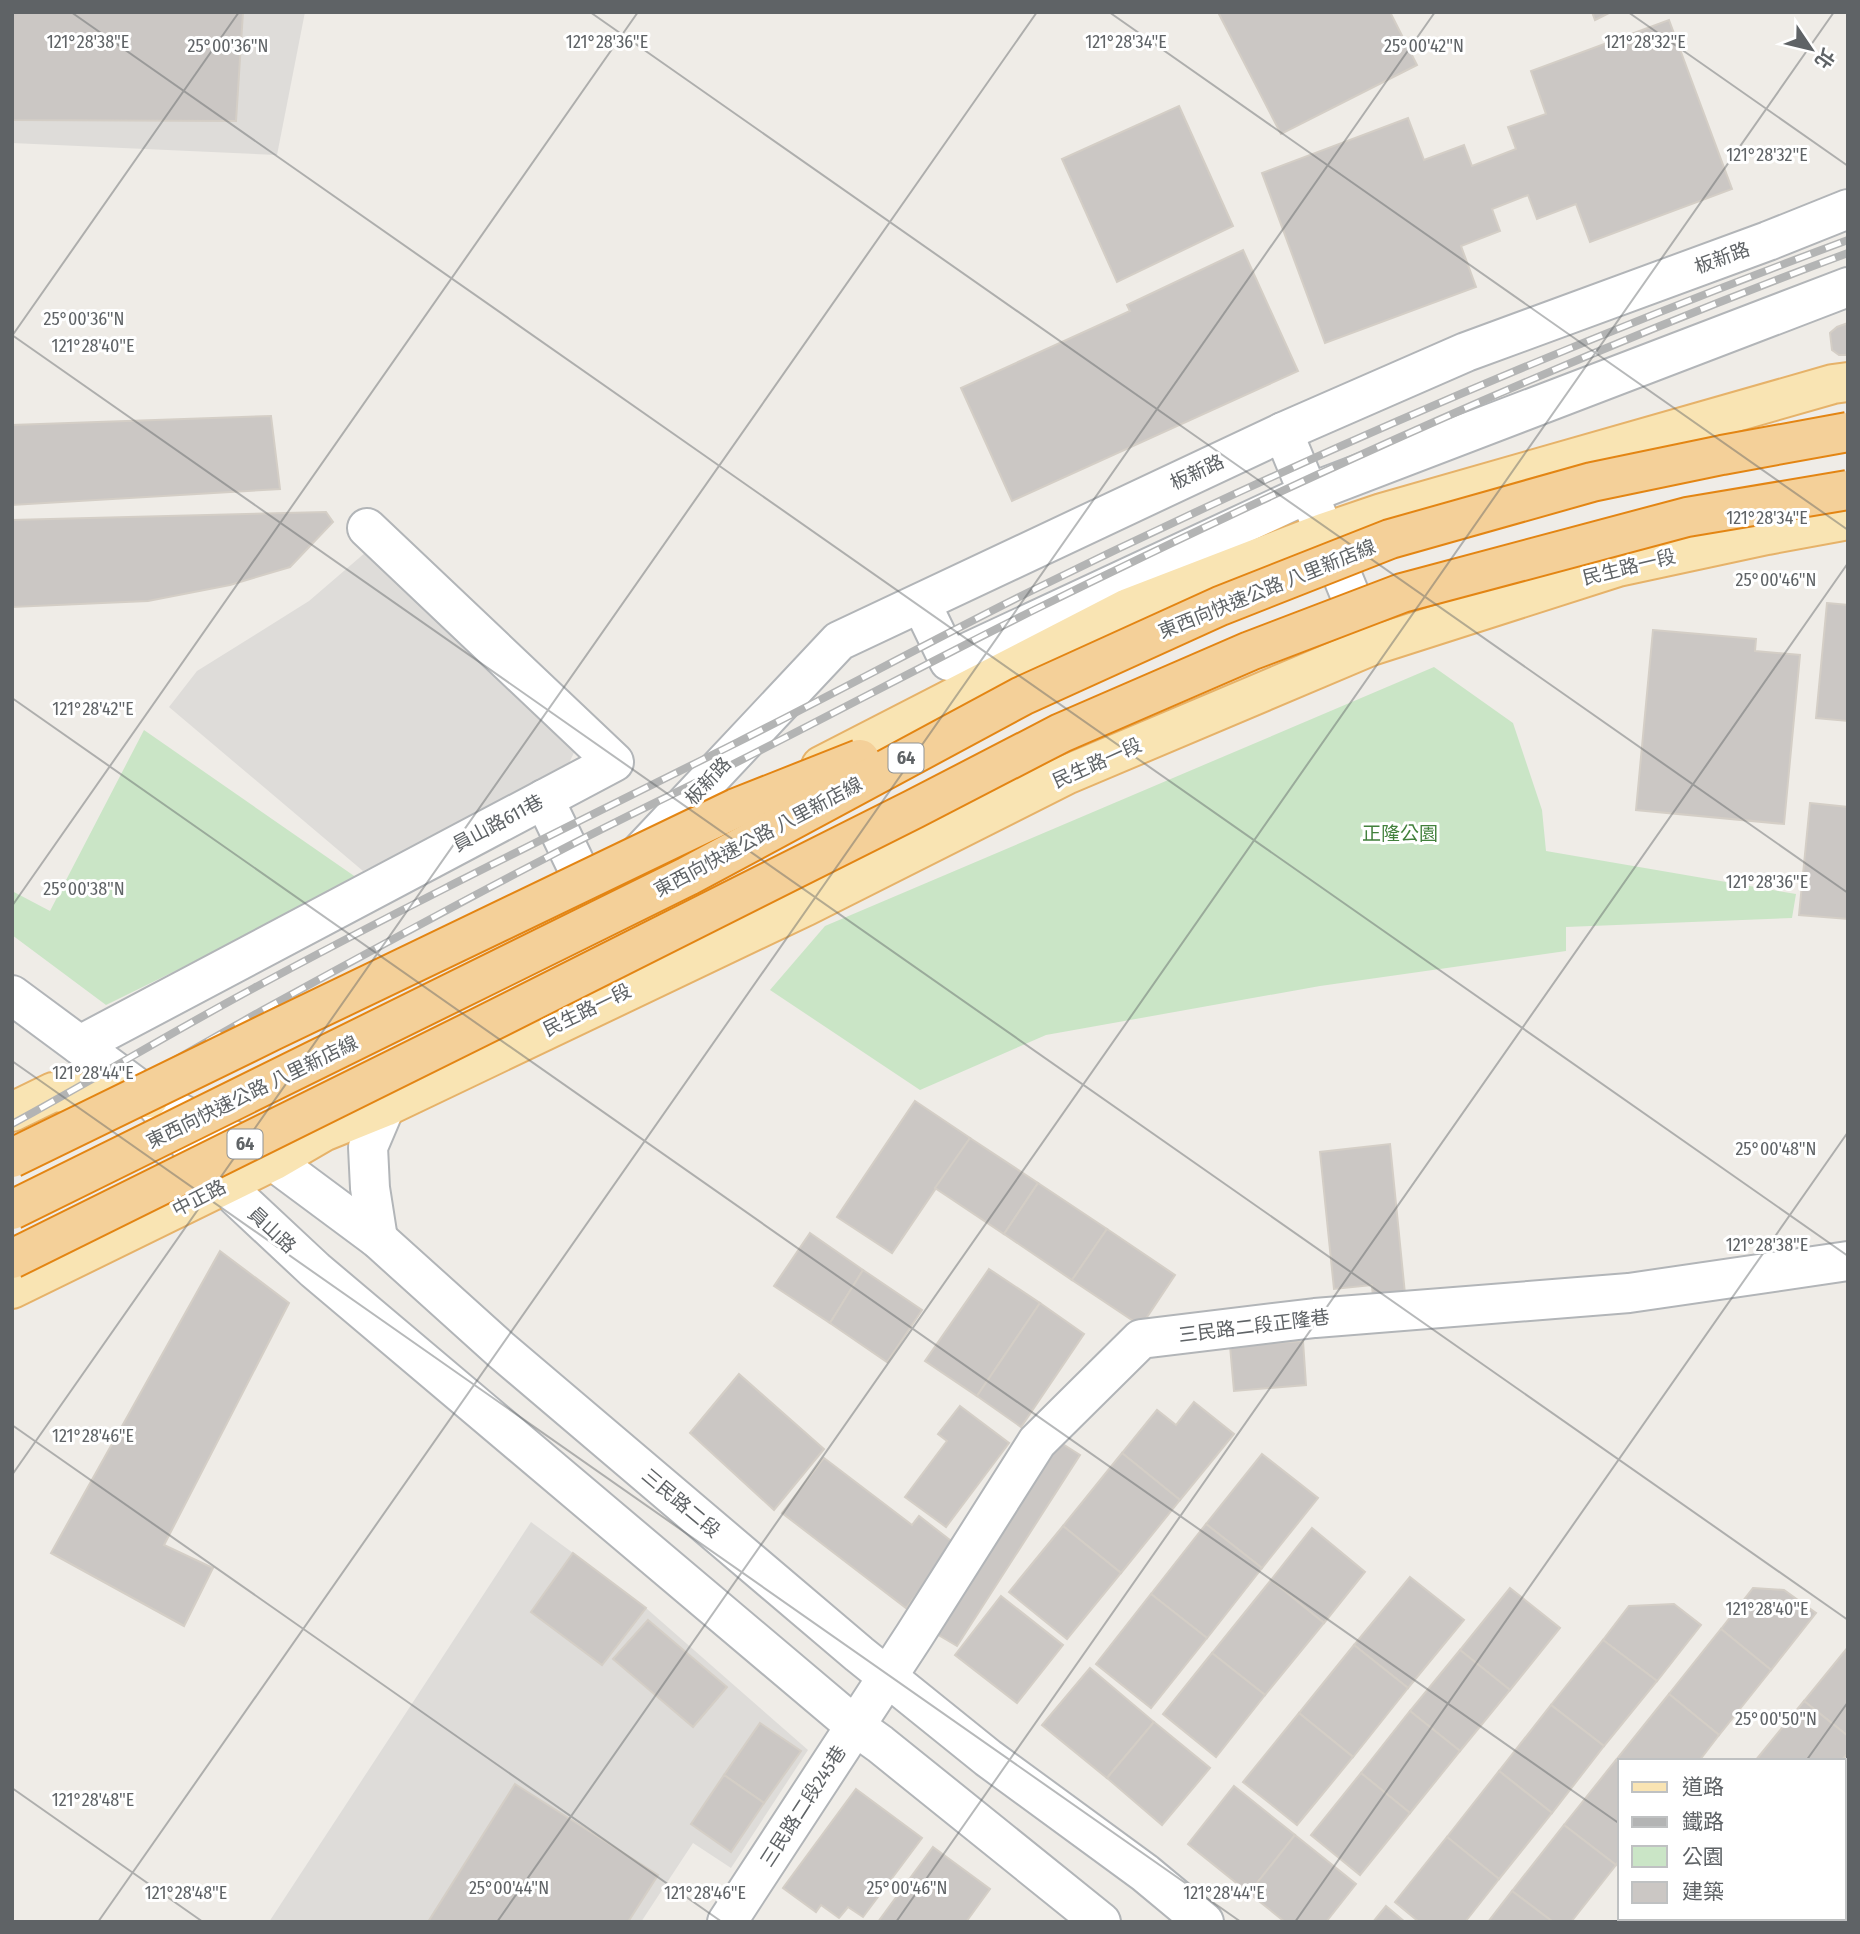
<svg xmlns="http://www.w3.org/2000/svg" width="1860" height="1934" font-family="'Fira Sans Condensed','Noto Sans TC',sans-serif">
<style>
.industrial{fill:#dedcd9}
.green{fill:#cae5c6}
.building{fill:#cbc7c4;stroke:#d4cec6;stroke-width:2}
.lines{fill:none;stroke-linecap:round;stroke-linejoin:round}
.minor-casing{stroke:#b2b5b8;stroke-width:42}
.major-casing{stroke:#e6b269;stroke-width:42}
.minor{stroke:#fff;stroke-width:38}
.major{stroke:#f9e4b3;stroke-width:38}
.rail-casing{stroke:#b3b4b4;stroke-width:8}
.rail{stroke:#fff;stroke-width:5;stroke-dasharray:16;stroke-linecap:butt}
.highway-bridge-casing{stroke:#e38513;stroke-width:42;stroke-linecap:butt}
.highway-bridge{stroke:#f4d099;stroke-width:38}
.ticks{fill:none;stroke:#5f6366;stroke-width:2;stroke-opacity:0.45}
.labels{text-anchor:middle;dominant-baseline:central;stroke-width:6;stroke-linejoin:round;paint-order:stroke}
.shield{fill:#fff;stroke:#8f9294;stroke-width:2}
.shield-label{font-size:18px;font-weight:bold;fill:#5f6366}
.street-label{font-size:19px;fill:#5f6366;stroke:#fff}
.park-label{font-size:19px;fill:#42803c;stroke:#fff}
.ticks-label{font-size:18px;text-anchor:middle;fill:#5f6366;stroke:#fff;stroke-width:6;stroke-linejoin:round;paint-order:stroke}
</style>
<rect width="100%" height="100%" fill="#efece7"/>
<g class="industrial">
<path d="M 12,12 L 305,12 L 277,155 L 12,143 Z"/>
<path d="M 366,552 L 577,746 L 564,774 L 363,871 L 169,707 L 197,671 L 309,601 Z"/>
<path d="M 531,1522 L 573,1553 L 531,1612 L 602,1664 L 646,1608 L 808,1750 L 731,1868 L 693,1843 L 641,1922 L 269,1922 Z"/>
</g>
<g class="green">
<path d="M 1434,667 L 1513,723 L 1542,810 L 1546,851 L 1796,894 L 1792,918 L 1566,927 L 1566,951 L 1320,986 L 1046,1035 L 920,1090 L 770,990 L 825,926 Z"/>
<path d="M 144,730 L 360,880 L 106,1005 L 12,935 L 12,891 L 50,911 Z"/>
</g>
<g class="building">
<path d="M 12,12 L 243,12 L 236,121 L 12,120 Z"/>
<path d="M 1222,12 L 1390,12 L 1417,65 L 1281,134 L 1219,14 Z"/>
<path d="M 1592,12 L 1611,12 L 1595,20 Z"/>
<path d="M 1669,20 L 1732,189 L 1590,242 L 1576,204 L 1537,219 L 1528,195 L 1492,209 L 1500,231 L 1461,246 L 1476,287 L 1325,343 L 1262,173 L 1408,118 L 1424,160 L 1464,145 L 1472,166 L 1516,149 L 1508,127 L 1546,114 L 1531,71 Z"/>
<path d="M 1179,106 L 1233,226 L 1117,282 L 1062,159 Z"/>
<path d="M 1243,250 L 1298,371 L 1012,501 L 961,388 L 1130,311 L 1127,305 Z"/>
<path d="M 1848,323 L 1848,355 L 1839,355 L 1832,350 L 1830,333 L 1837,327 Z"/>
<path d="M 271,416 L 280,489 L 12,505 L 12,425 Z"/>
<path d="M 326,512 L 333,522 L 290,567 L 230,585 L 148,601 L 12,607 L 12,520 Z"/>
<path d="M 1827,603 L 1848,605 L 1848,721 L 1816,718 Z"/>
<path d="M 1653,630 L 1756,639 L 1755,651 L 1800,655 L 1784,824 L 1636,810 Z"/>
<path d="M 1810,803 L 1848,807 L 1848,919 L 1799,915 Z"/>
<path d="M 915,1101 L 970,1138 L 892,1253 L 837,1217 Z"/>
<path d="M 970,1138 L 1038,1183 L 1004,1234 L 935,1188 Z"/>
<path d="M 1390,1144 L 1405,1294 L 1373,1298 L 1372,1285 L 1334,1289 L 1320,1152 Z"/>
<path d="M 1038,1183 L 1107,1229 L 1072,1280 L 1004,1234 Z"/>
<path d="M 1107,1229 L 1175,1275 L 1141,1326 L 1072,1280 Z"/>
<path d="M 810,1233 L 863,1270 L 830,1323 L 774,1286 Z"/>
<path d="M 220,1251 L 289,1303 L 164,1545 L 213,1568 L 184,1626 L 51,1553 Z"/>
<path d="M 989,1269 L 1040,1303 L 977,1396 L 925,1361 Z"/>
<path d="M 863,1270 L 922,1310 L 887,1362 L 830,1323 Z"/>
<path d="M 1040,1303 L 1084,1334 L 1021,1427 L 977,1396 Z"/>
<path d="M 1303,1341 L 1306,1385 L 1234,1391 L 1230,1346 Z"/>
<path d="M 739,1374 L 824,1449 L 774,1510 L 690,1433 Z"/>
<path d="M 1194,1402 L 1234,1434 L 1180,1500 L 1122,1453 L 1157,1410 L 1176,1425 Z"/>
<path d="M 960,1406 L 1009,1443 L 946,1527 L 905,1497 L 947,1441 L 938,1434 Z"/>
<path d="M 1058,1441 L 1080,1455 L 957,1646 L 935,1633 Z"/>
<path d="M 1122,1453 L 1180,1500 L 1121,1573 L 1063,1526 Z"/>
<path d="M 1262,1454 L 1318,1498 L 1262,1568 L 1206,1524 Z"/>
<path d="M 824,1458 L 912,1525 L 919,1516 L 955,1544 L 906,1608 L 782,1513 Z"/>
<path d="M 1206,1524 L 1262,1568 L 1207,1638 L 1151,1594 Z"/>
<path d="M 1063,1526 L 1121,1573 L 1067,1639 L 1009,1592 Z"/>
<path d="M 1312,1528 L 1365,1572 L 1324,1623 L 1271,1580 Z"/>
<path d="M 573,1553 L 646,1608 L 602,1665 L 531,1612 Z"/>
<path d="M 1410,1577 L 1464,1620 L 1408,1688 L 1354,1645 Z"/>
<path d="M 1271,1580 L 1324,1623 L 1265,1695 L 1212,1653 Z"/>
<path d="M 1510,1588 L 1560,1628 L 1510,1690 L 1460,1650 Z"/>
<path d="M 1753,1588 L 1784,1590 L 1816,1613 L 1771,1670 L 1721,1629 Z"/>
<path d="M 1151,1594 L 1207,1638 L 1151,1708 L 1096,1664 Z"/>
<path d="M 1001,1596 L 1063,1645 L 1017,1703 L 955,1655 Z"/>
<path d="M 1674,1604 L 1701,1625 L 1657,1681 L 1603,1640 L 1629,1606 Z"/>
<path d="M 648,1620 L 727,1687 L 693,1727 L 613,1659 Z"/>
<path d="M 1721,1629 L 1771,1670 L 1719,1735 L 1669,1694 Z"/>
<path d="M 1603,1640 L 1657,1681 L 1604,1746 L 1551,1705 Z"/>
<path d="M 1354,1645 L 1408,1688 L 1353,1757 L 1299,1713 Z"/>
<path d="M 1848,1647 L 1848,1736 L 1804,1701 Z"/>
<path d="M 1460,1650 L 1510,1690 L 1460,1751 L 1410,1711 Z"/>
<path d="M 1212,1653 L 1265,1695 L 1216,1757 L 1163,1714 Z"/>
<path d="M 1090,1668 L 1154,1722 L 1107,1778 L 1042,1725 Z"/>
<path d="M 1669,1694 L 1719,1735 L 1699,1761 L 1620,1761 L 1620,1763 L 1616,1760 Z"/>
<path d="M 1804,1701 L 1848,1736 L 1848,1753 L 1841,1761 L 1755,1761 Z"/>
<path d="M 1551,1705 L 1604,1746 L 1552,1813 L 1499,1771 Z"/>
<path d="M 1410,1711 L 1460,1751 L 1410,1813 L 1361,1773 Z"/>
<path d="M 1299,1713 L 1353,1757 L 1297,1825 L 1243,1782 Z"/>
<path d="M 1154,1722 L 1210,1768 L 1162,1825 L 1107,1778 Z"/>
<path d="M 760,1723 L 801,1751 L 764,1803 L 724,1775 Z"/>
<path d="M 1616,1760 L 1620,1763 L 1620,1859 L 1616,1865 L 1564,1825 Z"/>
<path d="M 1499,1771 L 1552,1813 L 1499,1879 L 1447,1837 Z"/>
<path d="M 1361,1773 L 1410,1813 L 1360,1875 L 1311,1835 Z"/>
<path d="M 724,1775 L 764,1803 L 731,1852 L 691,1824 Z"/>
<path d="M 1848,1776 L 1848,1835 L 1844,1832 L 1844,1780 Z"/>
<path d="M 515,1784 L 658,1875 L 628,1922 L 428,1922 Z"/>
<path d="M 1234,1786 L 1295,1835 L 1249,1893 L 1188,1844 Z"/>
<path d="M 856,1789 L 922,1838 L 863,1917 L 848,1907 L 839,1918 L 821,1905 L 816,1912 L 783,1888 Z"/>
<path d="M 1564,1825 L 1616,1865 L 1571,1922 L 1553,1922 L 1512,1891 Z"/>
<path d="M 1844,1832 L 1848,1835 L 1848,1892 L 1844,1896 Z"/>
<path d="M 1295,1835 L 1356,1884 L 1326,1922 L 1285,1922 L 1249,1893 Z"/>
<path d="M 1447,1837 L 1499,1879 L 1465,1922 L 1419,1922 L 1395,1902 Z"/>
<path d="M 933,1847 L 990,1889 L 966,1922 L 878,1922 Z"/>
<path d="M 1512,1891 L 1553,1922 L 1488,1922 Z"/>
<path d="M 1386,1906 L 1405,1922 L 1373,1922 Z"/>
<path d="M 1628,1918 L 1679,1918 L 1683,1922 L 1625,1922 Z"/>
<path d="M 1679,1918 L 1714,1918 L 1711,1922 L 1683,1922 Z"/>
<path d="M 1733,1918 L 1826,1918 L 1823,1922 L 1730,1922 Z"/>
</g>
<g class="lines">
<g class="minor-casing">
<g id="minor">
<path d="M 1283,432 L 1369,641"/>
<path d="M 921,603 L 949,661 L 1307,494 L 1848,287"/>
<path d="M 544,799 L 586,886"/>
<path d="M 638,855 L 839,641 L 1283,432 L 1466,352 L 1768,241 L 1848,209"/>
<path d="M 12,995 L 151,1098 L 224,1185 L 315,1270 L 855,1726 L 880,1744 L 1101,1922"/>
<path d="M 80,1045 L 614,762 L 367,528"/>
<path d="M 168,1107 L 273,1161 L 378,1239 L 501,1350 L 859,1654 L 988,1758 L 1145,1873 L 1204,1922"/>
<path d="M 378,1239 L 370,1188 L 368,1147 L 385,1107"/>
<path d="M 727,1922 L 914,1636 L 1037,1442 L 1141,1339 L 1315,1318 L 1629,1293 L 1848,1261"/>
</g>
</g>
<g class="major-casing">
<g id="major">
<path d="M 821,766 L 1128,608 L 1323,533 L 1382,513 L 1833,384 L 1848,382"/>
<path d="M 12,1112 L 53,1092 L 149,1098"/>
<path d="M 12,1289 L 273,1161 L 323,1132 L 385,1107 L 806,906 L 1066,775 L 1371,646 L 1618,567 L 1767,535 L 1848,520"/>
</g>
</g>
<use href="#minor" class="minor"/>
<use href="#major" class="major"/>
<g class="rail-casing">
<g id="rail">
<path d="M 12,1124 C 93,1080 172,1032 254,988 C 413,902 576,823 738,742 C 835,693 931,641 1029,592 C 1295,461 1569,343 1848,240"/>
<path d="M 12,1151 C 97,1106 179,1057 263,1010 C 356,959 449,908 544,859 C 613,822 685,789 755,753 C 850,705 943,655 1038,608 C 1302,478 1572,355 1848,253"/>
</g>
</g>
<use href="#rail" class="rail"/>
<g class="highway-bridge-casing">
<g id="highway-bridge">
<path d="M 12,1158 L 272,1031 L 736,808 L 860,759"/>
<path d="M 12,1210 L 688,876 L 1022,696 L 1220,606 L 1390,539 L 1592,482 L 1722,455 L 1848,432"/>
<path d="M 12,1259 L 478,1028 L 914,809 L 1061,733 L 1250,651 L 1402,593 L 1687,517 L 1848,490"/>
</g>
</g>
<use href="#highway-bridge" class="highway-bridge"/>
</g>
<path class="ticks" d="M 71,12 L 1848,1256M 590,12 L 1848,893M 1109,12 L 1848,530M 1628,12 L 1848,166M 12,335 L 1848,1620M 12,336 L 239,12M 12,698 L 1620,1824M 12,906 L 638,12M 12,1061 L 1241,1922M 12,1425 L 722,1922M 12,1475 L 1037,12M 1806,1761 L 1848,1702M 12,1788 L 203,1922M 1755,1918 L 1760,1922M 98,1922 L 1435,12M 497,1922 L 1834,12M 896,1922 L 1848,563M 1295,1922 L 1848,1132M 1694,1922 L 1696,1918"/>
<g class="labels">
<g class="shield">
<rect x="888.5" y="743.5" width="35" height="29" rx="5"/>
<rect x="227.5" y="1129.5" width="35" height="29" rx="5"/>
</g>
<g class="shield-label">
<text x="906" y="758">64</text>
<text x="245" y="1144">64</text>
</g>
<g class="street-label">
<text transform="translate(1722 258) rotate(-20)">板新路</text>
<text transform="translate(1197 472) rotate(-25)">板新路</text>
<text transform="translate(1629 567) rotate(-14)">民生路一段</text>
<text transform="translate(1267 589) rotate(-22)">東西向快速公路 八里新店線</text>
<text transform="translate(1097 763) rotate(-24)">民生路一段</text>
<text transform="translate(708 781) rotate(-47)">板新路</text>
<text transform="translate(498 823) rotate(-28)">員山路611巷</text>
<text transform="translate(758 837) rotate(-28)">東西向快速公路 八里新店線</text>
<text transform="translate(587 1010) rotate(-26)">民生路一段</text>
<text transform="translate(252 1092) rotate(-26)">東西向快速公路 八里新店線</text>
<text transform="translate(199 1198) rotate(-27)">中正路</text>
<text transform="translate(272 1230) rotate(43)">員山路</text>
<text transform="translate(1254 1326) rotate(-7)">三民路二段正隆巷</text>
<text transform="translate(681 1503) rotate(40)">三民路二段</text>
<text transform="translate(803 1806) rotate(-57)">三民路二段245巷</text>
</g>
<g class="park-label">
<text x="1400" y="833">正隆公園</text>
</g>
</g>
<g class="ticks-label">
<text x="88" y="48">121°28'38"E</text>
<text x="607" y="48">121°28'36"E</text>
<text x="1126" y="48">121°28'34"E</text>
<text x="1645" y="48">121°28'32"E</text>
<text x="228" y="52">25°00'36"N</text>
<text x="1424" y="52">25°00'42"N</text>
<text x="1767" y="161">121°28'32"E</text>
<text x="84" y="325">25°00'36"N</text>
<text x="93" y="352">121°28'40"E</text>
<text x="1767" y="524">121°28'34"E</text>
<text x="1776" y="586">25°00'46"N</text>
<text x="93" y="715">121°28'42"E</text>
<text x="1767" y="888">121°28'36"E</text>
<text x="84" y="895">25°00'38"N</text>
<text x="93" y="1079">121°28'44"E</text>
<text x="1776" y="1155">25°00'48"N</text>
<text x="1767" y="1251">121°28'38"E</text>
<text x="93" y="1442">121°28'46"E</text>
<text x="1767" y="1615">121°28'40"E</text>
<text x="1776" y="1725">25°00'50"N</text>
<text x="93" y="1806">121°28'48"E</text>
<text x="509" y="1894">25°00'44"N</text>
<text x="907" y="1894">25°00'46"N</text>
<text x="186" y="1899">121°28'48"E</text>
<text x="705" y="1899">121°28'46"E</text>
<text x="1224" y="1899">121°28'44"E</text>
</g>
<rect width="1860" height="1934" fill="none" stroke="#5f6366" stroke-width="28"/>
<rect x="1618" y="1759" width="228" height="161" fill="#ffffff" stroke="#bfc1c2" stroke-width="2"/>
<rect x="1632" y="1782" width="35" height="10" fill="#f9e4b3" stroke="#bfc1c2" stroke-width="2"/>
<text x="1682" y="1794" font-size="21" fill="#5f6366">道路</text>
<rect x="1632" y="1817" width="35" height="10" fill="#b3b4b4" stroke="#bfc1c2" stroke-width="2"/>
<text x="1682" y="1829" font-size="21" fill="#5f6366">鐵路</text>
<rect x="1632" y="1846" width="35" height="21" fill="#cae5c6" stroke="#bfc1c2" stroke-width="2"/>
<text x="1682" y="1864" font-size="21" fill="#5f6366">公園</text>
<rect x="1632" y="1882" width="35" height="21" fill="#cbc7c4" stroke="#bfc1c2" stroke-width="2"/>
<text x="1682" y="1899" font-size="21" fill="#5f6366">建築</text>
<g transform="translate(1811 49) rotate(125)" stroke="#ffffff" stroke-width="5" paint-order="stroke">
<path d="M0-5L12 26L0 18L-12 26Z" fill="#5f6366"/>
<text y="-10" font-size="19" font-weight="bold" text-anchor="middle" fill="#5f6366">北</text>
</g>
</svg>
